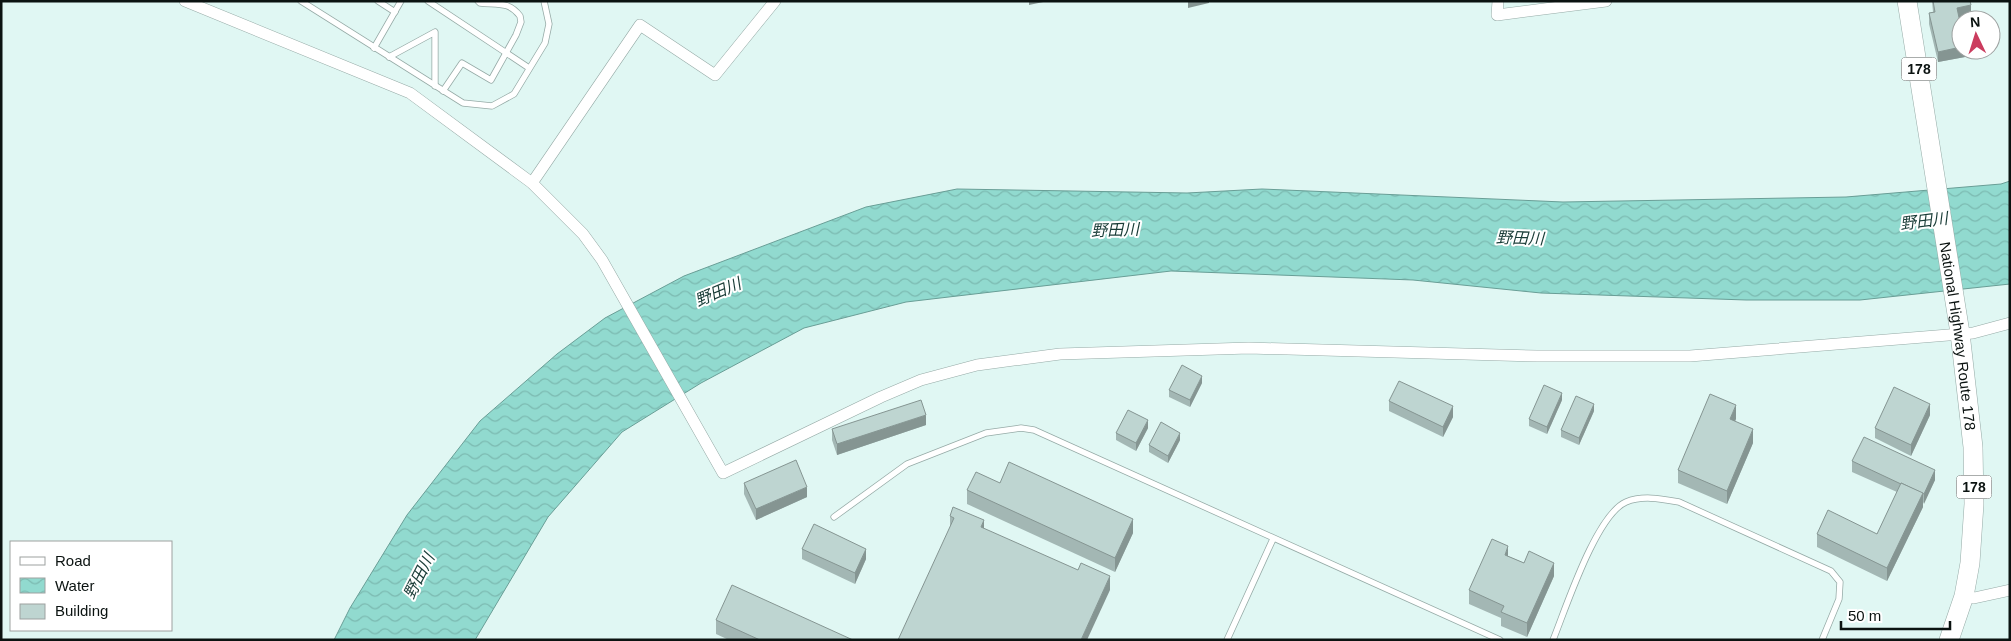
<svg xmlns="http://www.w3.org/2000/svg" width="2011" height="641" font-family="Helvetica,'Noto Sans JP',sans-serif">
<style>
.water{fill:url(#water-waves);stroke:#699e96}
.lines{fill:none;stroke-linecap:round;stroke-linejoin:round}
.service-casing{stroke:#95aaa6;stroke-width:7}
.minor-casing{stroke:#95aaa6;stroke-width:12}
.trunk-casing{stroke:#95aaa6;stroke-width:20}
.service{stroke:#fff;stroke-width:5.5}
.minor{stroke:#fff;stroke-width:11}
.trunk{stroke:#fff;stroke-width:19}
.wall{fill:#a3b7b4}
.shaded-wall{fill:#859592}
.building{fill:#bed5d1;stroke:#859592}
.labels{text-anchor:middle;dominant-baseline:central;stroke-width:4;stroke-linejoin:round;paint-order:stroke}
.shield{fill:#fff;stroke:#545a58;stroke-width:1}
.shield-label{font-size:14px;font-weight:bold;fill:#0b1311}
.street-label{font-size:15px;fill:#0b1311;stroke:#fff}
.water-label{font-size:16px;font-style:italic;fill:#193c37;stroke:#fff}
</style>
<defs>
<pattern id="water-waves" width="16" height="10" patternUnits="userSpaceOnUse" patternTransform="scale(1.25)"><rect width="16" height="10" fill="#91dacf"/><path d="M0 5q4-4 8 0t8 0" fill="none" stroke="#7cbab1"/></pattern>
</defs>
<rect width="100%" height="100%" fill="#e0f7f3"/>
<path class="water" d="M 2010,181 L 2010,284 L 1860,300 L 1746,300 L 1541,293 L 1413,280 L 1171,271 L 906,302 L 804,328 L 701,383 L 622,432 L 548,517 L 475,640 L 334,640 L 350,608 L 407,515 L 480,421 L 557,354 L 605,318 L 684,276 L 866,207 L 957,189 L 1187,193 L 1262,189 L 1563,202 L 1846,197 L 2001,184 Z"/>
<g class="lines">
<g class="service-casing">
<g id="service">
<path d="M 301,1 L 463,103 L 492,106 L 514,94 L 545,43 L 549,24 L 544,1"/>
<path d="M 378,1 L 395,12"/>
<path d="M 428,1 L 529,68"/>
<path d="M 374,48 L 401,1"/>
<path d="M 389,57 L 435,32 L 435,86"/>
<path d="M 443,91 L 462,63 L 491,80 L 516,35 L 521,22 L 520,16 C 509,1 497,5 480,3 L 478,1"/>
<path d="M 834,517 L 907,464 L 986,433 L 1021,428 L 1034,430 L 1500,640"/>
<path d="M 1227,640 L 1273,539"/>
<path d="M 1553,640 C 1566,608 1596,515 1626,502 C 1643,495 1662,499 1679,502 L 1831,571 L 1840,582 L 1839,599 L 1822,640"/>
</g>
</g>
<g class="minor-casing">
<g id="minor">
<path d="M 185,1 L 410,93 L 532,183 L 583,234 L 602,260 L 723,473 L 881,397 L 921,380 L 977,365 L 1060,354 L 1249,348 L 1537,356 L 1690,356 L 1973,333 L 2010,323"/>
<path d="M 1498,1 L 1497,15 L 1606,1"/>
<path d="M 532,183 L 640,25 L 715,75 L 775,1"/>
<path d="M 1964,596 L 1974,598 L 2010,590"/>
</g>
</g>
<g class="trunk-casing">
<g id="trunk">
<path id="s1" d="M 1907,1 L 1960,333 L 1973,447 L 1974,504 L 1970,563 L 1964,596 L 1949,640"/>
</g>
</g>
<use href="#service" class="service"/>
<use href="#minor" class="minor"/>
<use href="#trunk" class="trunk"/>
</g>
<g class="wall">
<path d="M 1932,1 L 1970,1 L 1971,15 L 1959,18 L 1965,50 L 1965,57 L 1938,62 L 1929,24 L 1929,13 L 1933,12 Z"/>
<path d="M 1202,383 L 1190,407 L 1169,397 L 1169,390 Z"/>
<path d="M 1562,400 L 1547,434 L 1529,426 L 1529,419 Z"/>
<path d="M 1389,401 L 1453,417 L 1443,437 L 1389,411 Z"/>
<path d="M 1594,411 L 1579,445 L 1561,437 L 1561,430 Z"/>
<path d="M 1930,415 L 1911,456 L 1875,438 L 1875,428 Z"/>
<path d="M 1736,419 L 1735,421 L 1753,443 L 1727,504 L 1678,483 L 1678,470 Z"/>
<path d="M 926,425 L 837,455 L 832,440 L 832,429 Z"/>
<path d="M 1148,428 L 1136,451 L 1116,440 L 1116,433 Z"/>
<path d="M 1180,440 L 1168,463 L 1149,452 L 1149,445 Z"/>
<path d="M 1852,461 L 1935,480 L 1923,504 L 1923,507 L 1887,581 L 1817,547 L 1817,534 L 1877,534 L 1897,492 L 1852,472 Z"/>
<path d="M 744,483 L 807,497 L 756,520 L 744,494 Z"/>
<path d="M 1000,483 L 1133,533 L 1115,572 L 967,504 L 967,490 Z"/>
<path d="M 950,516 L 984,529 L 1110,590 L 950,528 Z"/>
<path d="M 802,549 L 866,559 L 855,584 L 802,559 Z"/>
<path d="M 1508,556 L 1554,576 L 1527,637 L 1501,626 L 1501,618 L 1469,604 L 1469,590 Z"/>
<path d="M 716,620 L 853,640 L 729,640 L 716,634 Z"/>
</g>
<g class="shaded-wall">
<path d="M 1029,1 L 1048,1 L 1029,5 Z"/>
<path d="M 1188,1 L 1209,1 L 1209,3 L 1188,8 Z"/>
<path d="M 1971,5 L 1971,15 L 1957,18 L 1957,8 Z"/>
<path d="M 1961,47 L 1961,50 L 1965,50 L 1965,57 L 1938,62 L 1938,52 Z"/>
<path d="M 1202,376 L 1202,383 L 1190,407 L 1190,400 Z"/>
<path d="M 1562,393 L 1562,400 L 1547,434 L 1547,427 Z"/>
<path d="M 1594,404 L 1594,411 L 1579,445 L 1579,438 Z"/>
<path d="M 1930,404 L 1930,415 L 1911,456 L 1911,445 Z"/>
<path d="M 1736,405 L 1736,419 L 1730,433 L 1730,419 Z"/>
<path d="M 1453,406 L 1453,417 L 1443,437 L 1443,427 Z"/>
<path d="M 926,415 L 926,425 L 837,455 L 837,444 Z"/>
<path d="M 1148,420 L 1148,428 L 1136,451 L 1136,443 Z"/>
<path d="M 1753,429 L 1753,443 L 1727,504 L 1727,491 Z"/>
<path d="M 1180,433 L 1180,440 L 1168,463 L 1168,456 Z"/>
<path d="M 1935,470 L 1935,480 L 1924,504 L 1924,494 Z"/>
<path d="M 807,487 L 807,497 L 756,520 L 756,509 Z"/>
<path d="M 1923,493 L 1923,507 L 1887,581 L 1887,568 Z"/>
<path d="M 1133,519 L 1133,533 L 1115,572 L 1115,558 Z"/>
<path d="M 984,520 L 984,534 L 981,527 Z"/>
<path d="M 1508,546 L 1508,560 L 1505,555 Z"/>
<path d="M 866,549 L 866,559 L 855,584 L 855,573 Z"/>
<path d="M 1554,563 L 1554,576 L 1527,637 L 1527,623 Z"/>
<path d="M 1110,576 L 1110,590 L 1087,640 L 1081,640 Z"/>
</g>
<g class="building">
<path d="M 1933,1 L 1970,1 L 1971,5 L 1957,8 L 1961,27 L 1961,47 L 1938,52 L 1929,13 L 1935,12 Z"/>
<path d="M 1182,365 L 1202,376 L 1190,400 L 1169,390 Z"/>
<path d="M 1399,381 L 1453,406 L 1443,427 L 1389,401 Z"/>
<path d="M 1544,385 L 1562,393 L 1547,427 L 1529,419 Z"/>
<path d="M 1894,387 L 1930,404 L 1911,445 L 1875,428 Z"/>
<path d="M 1710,394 L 1736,405 L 1730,419 L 1753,429 L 1727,491 L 1678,470 Z"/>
<path d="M 1576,396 L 1594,404 L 1579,438 L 1561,430 Z"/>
<path d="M 921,400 L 926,415 L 837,444 L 832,429 Z"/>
<path d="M 1128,410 L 1148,420 L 1136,443 L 1116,433 Z"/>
<path d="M 1161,422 L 1180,433 L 1168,456 L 1149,445 Z"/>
<path d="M 1864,437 L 1935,470 L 1924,494 L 1901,483 L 1901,484 L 1852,461 Z"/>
<path d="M 796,460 L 807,487 L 756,509 L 744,483 Z"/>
<path d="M 1009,462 L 1133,519 L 1115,558 L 967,490 L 976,472 L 1000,483 Z"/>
<path d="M 1901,483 L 1923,493 L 1887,568 L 1817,534 L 1828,510 L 1877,534 Z"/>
<path d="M 953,507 L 984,520 L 981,527 L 1078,570 L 1081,563 L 1110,576 L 1081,640 L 898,640 L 954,518 L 950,516 Z"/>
<path d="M 814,524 L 866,549 L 855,573 L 802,549 Z"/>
<path d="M 1492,539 L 1508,546 L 1505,555 L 1524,563 L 1529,551 L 1554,563 L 1527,623 L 1501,612 L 1504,606 L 1469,590 Z"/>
<path d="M 732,585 L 853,640 L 760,640 L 716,620 Z"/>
</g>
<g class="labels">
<g class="shield">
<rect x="1901.5" y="57.5" width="35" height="23" rx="4"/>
<rect x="1956.5" y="475.5" width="35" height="23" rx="4"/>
</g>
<g class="shield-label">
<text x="1919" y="69">178</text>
<text x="1974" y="487">178</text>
</g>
<g class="street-label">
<text stroke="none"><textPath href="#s1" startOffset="339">National Highway Route 178</textPath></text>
</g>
<g class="water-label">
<text transform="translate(1924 221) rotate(-7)">野田川</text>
<text transform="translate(1115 230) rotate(-2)">野田川</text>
<text transform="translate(1520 238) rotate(2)">野田川</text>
<text transform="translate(718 292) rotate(-23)">野田川</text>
<text transform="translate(419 576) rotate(-63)">野田川</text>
</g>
</g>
<rect width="2011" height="641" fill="none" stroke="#0b1311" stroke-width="5"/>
<rect x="10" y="541" width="162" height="90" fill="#ffffff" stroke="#9da1a0"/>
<rect x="20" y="557" width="25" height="8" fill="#ffffff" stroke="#9da1a0"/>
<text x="55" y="566" font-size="15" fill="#0b1311">Road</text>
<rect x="20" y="578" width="25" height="15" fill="url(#water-waves)" stroke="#9da1a0"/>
<text x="55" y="591" font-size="15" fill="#0b1311">Water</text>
<rect x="20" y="604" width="25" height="15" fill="#bed5d1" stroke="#9da1a0"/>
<text x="55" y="616" font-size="15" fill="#0b1311">Building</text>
<g transform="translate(1976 35) rotate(356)"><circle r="24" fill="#ffffff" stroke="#9da1a0"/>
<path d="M0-4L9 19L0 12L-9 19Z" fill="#cb3c5e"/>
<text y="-8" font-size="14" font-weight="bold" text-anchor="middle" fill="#0b1311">N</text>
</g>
<path d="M1841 621v8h109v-8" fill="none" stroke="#0b1311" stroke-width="2.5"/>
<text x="1848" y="621" font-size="15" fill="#0b1311" stroke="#ffffff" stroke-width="4" paint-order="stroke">50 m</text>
</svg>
